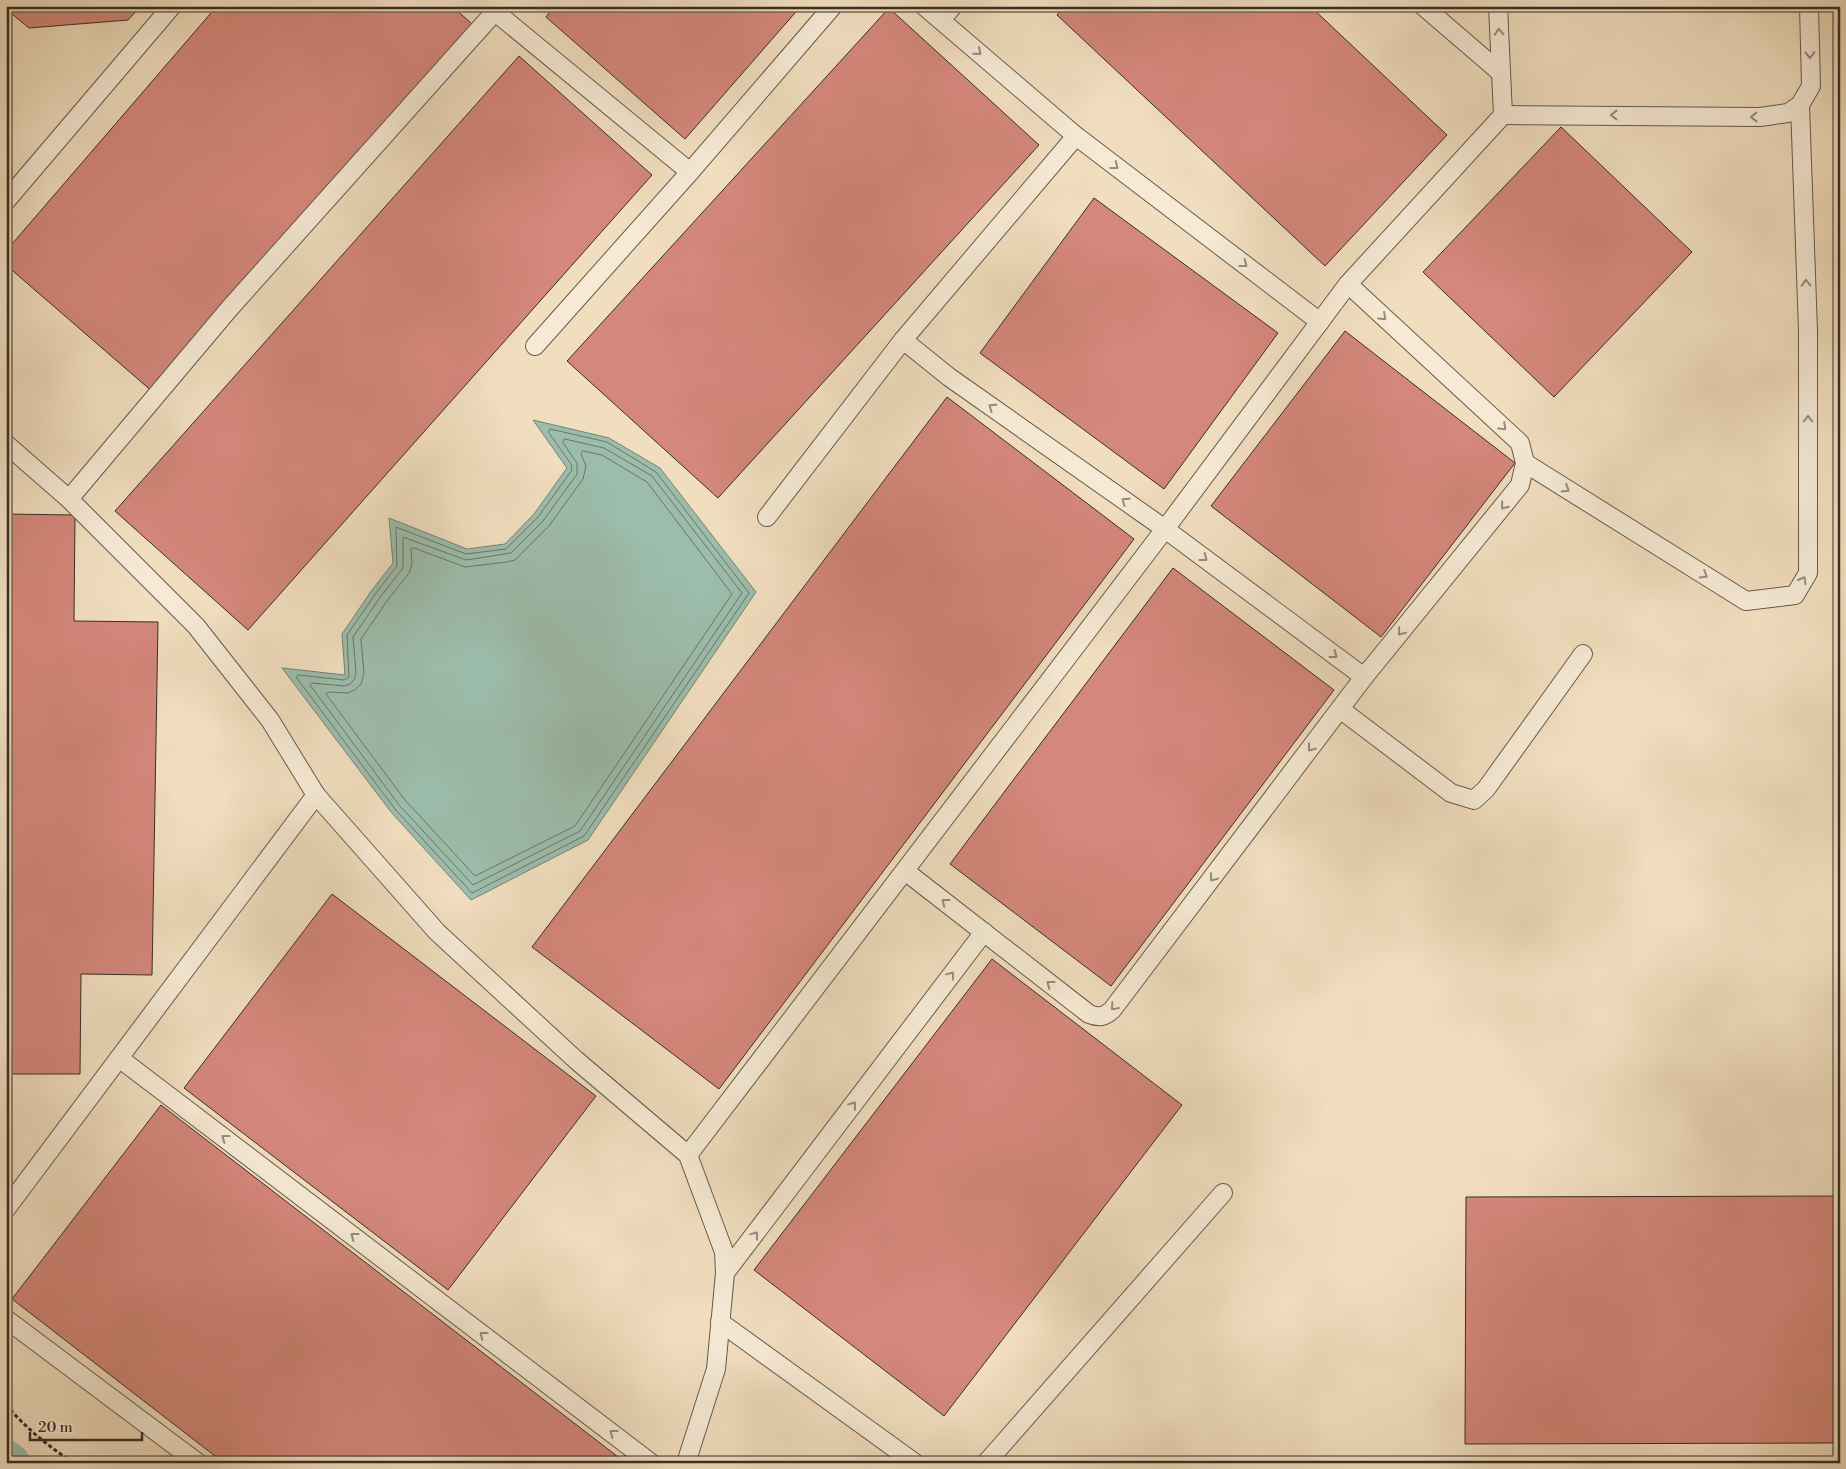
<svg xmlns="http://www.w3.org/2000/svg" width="1846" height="1469" font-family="'Libre Bodoni',serif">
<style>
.water{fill:#9cbdac;stroke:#748476}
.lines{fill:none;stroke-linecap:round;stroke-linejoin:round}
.shore{stroke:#6a7668;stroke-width:1}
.canal{stroke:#9cbdac;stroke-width:40}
.building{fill:#d4877b;stroke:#372f25}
.lane-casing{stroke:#665b4c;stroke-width:20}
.path{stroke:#372f25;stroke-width:3;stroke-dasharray:4 2.5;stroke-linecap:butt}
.lane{stroke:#f6ead5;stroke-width:18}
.oneway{stroke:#968c7d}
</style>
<rect width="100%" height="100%" fill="#f1debf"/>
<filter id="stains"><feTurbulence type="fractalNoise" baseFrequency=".004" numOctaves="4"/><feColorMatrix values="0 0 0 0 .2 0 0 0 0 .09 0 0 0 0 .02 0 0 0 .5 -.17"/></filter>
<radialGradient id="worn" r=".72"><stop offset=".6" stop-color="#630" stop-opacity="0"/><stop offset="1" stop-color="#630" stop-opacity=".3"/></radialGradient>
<path class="water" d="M 533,420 L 609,438 L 660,468 L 756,592 L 588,840 L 471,900 L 391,812 L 282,668 L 345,675 L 342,634 L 372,590 L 393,563 L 389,518 L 467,549 L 505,544 L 534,514 L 567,468 Z"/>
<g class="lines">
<g class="shore">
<path d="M 550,429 L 607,442 L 656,472 L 749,593 L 584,836 L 472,893 L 395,809 L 296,677 L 298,675 L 344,680 L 349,677 L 347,635 L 376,593 L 397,566 L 396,527 L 466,554 L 506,549 L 538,517 L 572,470 L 571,464 L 549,433 Z"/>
<path d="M 565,439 L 604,448 L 652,476 L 742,593 L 580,831 L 473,885 L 399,805 L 310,685 L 312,683 L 344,686 L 350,684 L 354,680 L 356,673 L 353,637 L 381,596 L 403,568 L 403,537 L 466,560 L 511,553 L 543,521 L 577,474 L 577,463 L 563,443 Z"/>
<path d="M 583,451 L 602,455 L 647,482 L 732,594 L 575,826 L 475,876 L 405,800 L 326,694 L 328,692 L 348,693 L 355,690 L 361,684 L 364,673 L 361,639 L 387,601 L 409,573 L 412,564 L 411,548 L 414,548 L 465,567 L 507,562 L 515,560 L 549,526 L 583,479 L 586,466 L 581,454 Z"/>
</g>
<path class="canal" d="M 6,1460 L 10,1463"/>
</g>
<g class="building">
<path d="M 6,6 L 141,6 L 128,20 L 29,28 L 6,9 Z"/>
<path d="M 217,6 L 452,6 L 472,24 L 154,393 L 6,265 L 6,251 Z"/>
<path d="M 555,6 L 801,6 L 685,139 L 546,17 Z"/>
<path d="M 1065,6 L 1310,6 L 1447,135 L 1325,266 L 1057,15 Z"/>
<path d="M 889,8 L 1039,145 L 718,498 L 567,361 Z"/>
<path d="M 519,56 L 652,175 L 248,630 L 115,511 Z"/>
<path d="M 1561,127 L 1692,252 L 1554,397 L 1423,272 Z"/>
<path d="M 1094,198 L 1278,333 L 1164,489 L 980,353 Z"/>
<path d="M 1345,331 L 1515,463 L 1381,637 L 1211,506 Z"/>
<path d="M 947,397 L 1134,539 L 719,1089 L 532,947 Z"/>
<path d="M 6,514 L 75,515 L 74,621 L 158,622 L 152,975 L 81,974 L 80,1074 L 6,1074 Z"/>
<path d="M 1173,568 L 1334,690 L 1111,986 L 950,864 Z"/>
<path d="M 332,894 L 596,1096 L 448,1290 L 184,1088 Z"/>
<path d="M 992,959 L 1182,1105 L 944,1416 L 754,1270 Z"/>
<path d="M 161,1105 L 626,1463 L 224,1463 L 12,1299 Z"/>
<path d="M 1840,1196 L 1840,1443 L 1465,1444 L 1466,1197 Z"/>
</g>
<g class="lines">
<g class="lane-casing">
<g id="lane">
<path d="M 488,6 L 690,172"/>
<path d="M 924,6 L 1076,136 L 1320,322"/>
<path d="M 1423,6 L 1501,73"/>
<path d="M 941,20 L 953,6"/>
<path d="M 1503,115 L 1760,117 L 1788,113 L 1800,105 L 1811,86 L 1809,6"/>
<path d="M 6,201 L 172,6"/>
<path d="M 903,340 L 949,377 L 1165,529 L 1364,677"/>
<path d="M 535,346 L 690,172 L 833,6"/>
<path d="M 6,444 L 69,499 L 196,626 L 270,720 L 316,795 L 437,932 L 576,1060 L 688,1155 L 724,1252 L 725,1273 L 716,1369 L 686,1463"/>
<path d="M 1525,463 L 1746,601 L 1795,595 L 1808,573 L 1808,331 L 1800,105"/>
<path d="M 69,499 L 229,309 L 500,6"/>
<path d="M 767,517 L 903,340 L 1076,136"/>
<path d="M 1340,709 L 1451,793 L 1474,800 L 1486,789 L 1583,654"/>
<path d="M 905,871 L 1089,1014 C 1099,1018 1104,1017 1112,1010 L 1364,677 L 1520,485 L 1525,463 L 1520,443 L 1348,284"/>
<path d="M 119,1058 L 651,1463"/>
<path d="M 688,1155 L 1165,529 L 1348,284 L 1503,115 L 1498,6"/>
<path d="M 6,1209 L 316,795"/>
<path d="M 725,1273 L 984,932"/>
<path d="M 6,1319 L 198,1463"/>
<path d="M 720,1322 L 915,1463"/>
<path d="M 986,1463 L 1223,1193"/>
</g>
</g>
<path class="path" d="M 6,1405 C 26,1428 49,1447 74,1463"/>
<use href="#lane" class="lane"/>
</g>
<defs><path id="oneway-chevron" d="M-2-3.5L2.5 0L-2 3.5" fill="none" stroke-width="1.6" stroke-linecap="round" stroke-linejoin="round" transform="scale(1.25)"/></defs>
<g class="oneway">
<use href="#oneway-chevron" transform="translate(1499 32) rotate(-92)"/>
<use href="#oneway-chevron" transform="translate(978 52) rotate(41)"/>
<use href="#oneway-chevron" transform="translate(1810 55) rotate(89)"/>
<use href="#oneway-chevron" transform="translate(1614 115) rotate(-180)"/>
<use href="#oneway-chevron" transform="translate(1754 117) rotate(179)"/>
<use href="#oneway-chevron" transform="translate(1115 166) rotate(37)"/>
<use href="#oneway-chevron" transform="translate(1244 264) rotate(37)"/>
<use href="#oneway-chevron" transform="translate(1806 283) rotate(-92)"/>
<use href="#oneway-chevron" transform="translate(1383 317) rotate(43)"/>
<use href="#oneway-chevron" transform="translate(992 407) rotate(-145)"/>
<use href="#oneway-chevron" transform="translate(1808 419) rotate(-90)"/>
<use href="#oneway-chevron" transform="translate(1503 427) rotate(43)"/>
<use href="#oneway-chevron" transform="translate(1566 489) rotate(32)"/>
<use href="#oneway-chevron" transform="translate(1125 501) rotate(-145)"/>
<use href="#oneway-chevron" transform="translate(1504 506) rotate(129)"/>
<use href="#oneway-chevron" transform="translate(1204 558) rotate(37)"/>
<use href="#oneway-chevron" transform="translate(1704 575) rotate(32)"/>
<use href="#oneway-chevron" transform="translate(1803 580) rotate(-60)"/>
<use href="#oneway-chevron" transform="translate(1401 632) rotate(129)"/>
<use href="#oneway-chevron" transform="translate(1334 655) rotate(37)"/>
<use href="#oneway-chevron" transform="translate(1311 748) rotate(127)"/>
<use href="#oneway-chevron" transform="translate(1213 878) rotate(127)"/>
<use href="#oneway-chevron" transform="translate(945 902) rotate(-142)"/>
<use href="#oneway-chevron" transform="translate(951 975) rotate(-53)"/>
<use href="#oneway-chevron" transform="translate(1050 984) rotate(-142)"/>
<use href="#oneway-chevron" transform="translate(1114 1007) rotate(131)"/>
<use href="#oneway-chevron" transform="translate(853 1105) rotate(-53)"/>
<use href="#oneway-chevron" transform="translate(225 1138) rotate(-143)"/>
<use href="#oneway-chevron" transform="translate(755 1235) rotate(-53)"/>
<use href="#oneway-chevron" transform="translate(354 1236) rotate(-143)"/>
<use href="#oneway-chevron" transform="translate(483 1335) rotate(-143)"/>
<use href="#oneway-chevron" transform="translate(613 1433) rotate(-143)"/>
</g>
<rect width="1846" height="1469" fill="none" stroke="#f1debf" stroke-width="25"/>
<rect x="8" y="8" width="1831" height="1454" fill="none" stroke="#372f25" stroke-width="2.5"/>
<rect x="12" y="12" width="1821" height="1444" fill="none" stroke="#372f25"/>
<path d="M30 1432v8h112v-8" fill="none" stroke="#372f25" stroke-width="2.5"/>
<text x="38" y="1432" font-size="15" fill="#372f25" stroke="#f6ead5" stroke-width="4" paint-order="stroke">20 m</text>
<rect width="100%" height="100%" filter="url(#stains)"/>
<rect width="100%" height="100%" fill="url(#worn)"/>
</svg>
